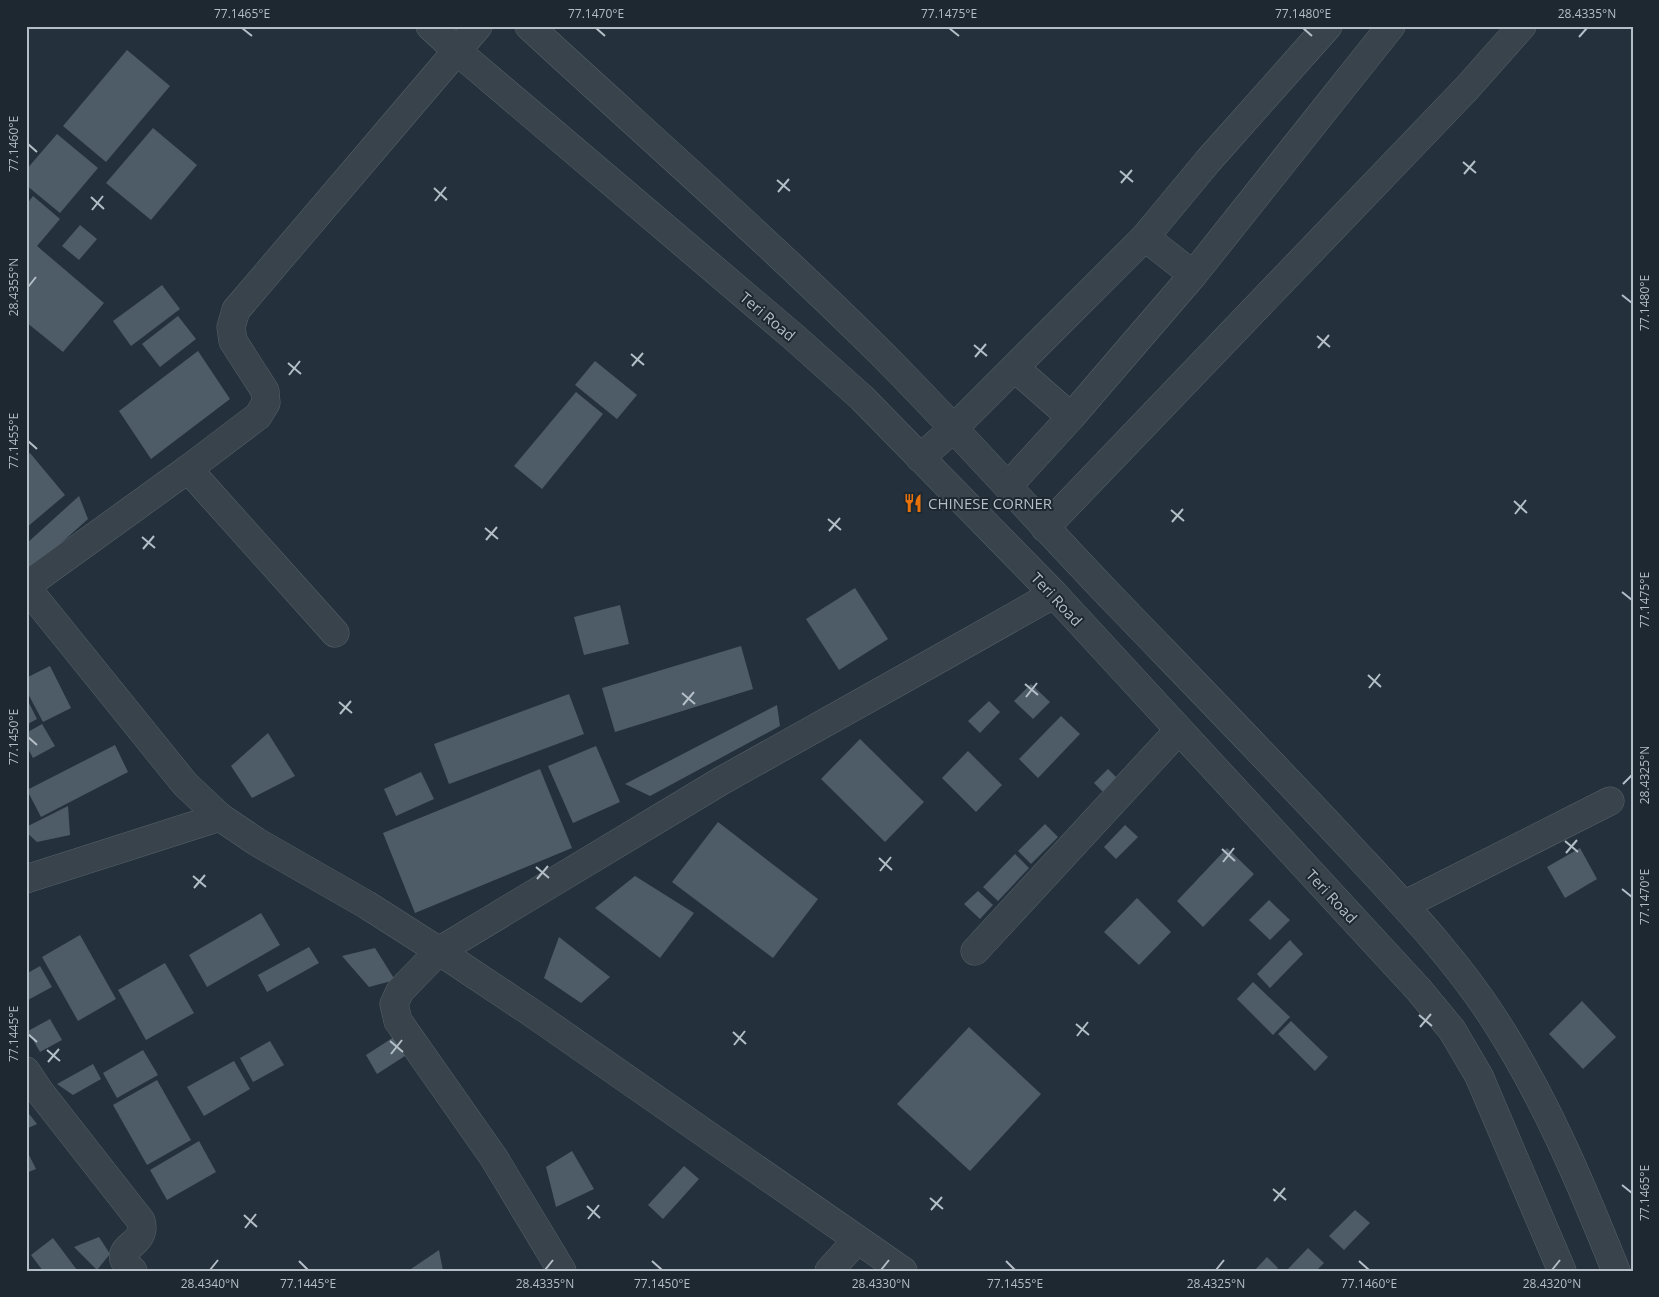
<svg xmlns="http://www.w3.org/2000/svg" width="1659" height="1297" font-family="'Open Sans',sans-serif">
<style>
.building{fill:#4d5c67}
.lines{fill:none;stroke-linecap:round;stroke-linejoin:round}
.minor-casing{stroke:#56616a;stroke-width:29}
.minor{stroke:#38434c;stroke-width:28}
.ticks{fill:none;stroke:#b4bec7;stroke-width:2}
.labels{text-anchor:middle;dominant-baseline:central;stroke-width:4;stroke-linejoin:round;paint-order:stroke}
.street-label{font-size:15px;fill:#b4bec7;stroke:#1d2831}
.poi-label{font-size:15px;fill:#b4bec7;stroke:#1d2831;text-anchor:start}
.neatline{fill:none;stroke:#b4bec7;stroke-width:2}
.ticks-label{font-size:12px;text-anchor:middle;fill:#b4bec7}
</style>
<rect width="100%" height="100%" fill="#24313c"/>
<g class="building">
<path d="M 127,50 L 170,86 L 106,162 L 63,126 Z"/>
<path d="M 153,128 L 197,165 L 151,220 L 106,183 Z"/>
<path d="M 57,134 L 98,168 L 60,213 L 26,185 L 26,170 Z"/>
<path d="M 33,196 L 60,219 L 37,246 L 104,303 L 63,352 L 26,322 L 26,205 Z"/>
<path d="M 80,225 L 97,239 L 79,260 L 62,246 Z"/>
<path d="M 162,285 L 180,309 L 131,346 L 113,321 Z"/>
<path d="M 178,316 L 196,339 L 160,367 L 142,344 Z"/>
<path d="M 198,351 L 230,399 L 151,459 L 119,411 Z"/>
<path d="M 595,361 L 637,395 L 617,419 L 575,385 Z"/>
<path d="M 576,392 L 603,414 L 542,489 L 514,466 Z"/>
<path d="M 30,453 L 65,495 L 26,528 L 26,456 Z"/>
<path d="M 79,496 L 88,519 L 32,569 L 26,564 L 26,544 Z"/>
<path d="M 855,588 L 888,639 L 839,670 L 806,619 Z"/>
<path d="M 620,605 L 629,644 L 584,655 L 574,617 Z"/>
<path d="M 741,646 L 753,689 L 615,732 L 602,688 Z"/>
<path d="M 50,666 L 71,708 L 43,722 L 26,690 L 26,678 Z"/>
<path d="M 1031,684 L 1050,702 L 1033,719 L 1014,701 Z"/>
<path d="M 569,694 L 584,734 L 449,784 L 434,744 Z"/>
<path d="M 26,697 L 37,719 L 26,725 Z"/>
<path d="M 989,701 L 1000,712 L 980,733 L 968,721 Z"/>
<path d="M 777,705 L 780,726 L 650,796 L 625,784 Z"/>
<path d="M 1061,716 L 1080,734 L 1038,778 L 1019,759 Z"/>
<path d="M 42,724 L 55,746 L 33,758 L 26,745 L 26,733 Z"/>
<path d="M 268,733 L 295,776 L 252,798 L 231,766 Z"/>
<path d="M 860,739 L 924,802 L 885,842 L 821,779 Z"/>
<path d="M 115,745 L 128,772 L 41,817 L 27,790 Z"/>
<path d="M 596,746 L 620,802 L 573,823 L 548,766 Z"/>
<path d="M 968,751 L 1002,785 L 976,812 L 942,778 Z"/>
<path d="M 540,769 L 572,848 L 415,913 L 383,833 Z"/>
<path d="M 1108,769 L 1124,785 L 1110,799 L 1094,783 Z"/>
<path d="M 421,772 L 434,799 L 396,816 L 384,789 Z"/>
<path d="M 68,806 L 70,835 L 37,842 L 26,832 L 26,827 Z"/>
<path d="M 718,822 L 818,899 L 773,958 L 672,882 Z"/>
<path d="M 1045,824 L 1058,837 L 1031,864 L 1018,851 Z"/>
<path d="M 1125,825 L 1138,837 L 1116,859 L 1104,847 Z"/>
<path d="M 1227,848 L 1254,874 L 1203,927 L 1177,901 Z"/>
<path d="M 1580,848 L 1597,879 L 1565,898 L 1547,867 Z"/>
<path d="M 1015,854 L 1029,868 L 998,901 L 983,887 Z"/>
<path d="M 635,876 L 694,913 L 660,958 L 595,908 Z"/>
<path d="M 978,891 L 993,905 L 980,919 L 964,904 Z"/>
<path d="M 1137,898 L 1171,932 L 1139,965 L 1104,932 Z"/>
<path d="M 1269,900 L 1290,920 L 1270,940 L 1249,920 Z"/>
<path d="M 261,913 L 280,945 L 207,987 L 189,955 Z"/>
<path d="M 80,935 L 116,999 L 78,1021 L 42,957 Z"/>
<path d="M 559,937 L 610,977 L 581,1003 L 544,978 Z"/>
<path d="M 1290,940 L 1303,954 L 1270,988 L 1257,974 Z"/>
<path d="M 309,947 L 319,963 L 267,992 L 258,975 Z"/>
<path d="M 375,948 L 395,980 L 369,987 L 342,956 Z"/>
<path d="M 165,963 L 194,1013 L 146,1040 L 118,990 Z"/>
<path d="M 40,966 L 52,987 L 26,1001 L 26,974 Z"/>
<path d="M 1253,982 L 1290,1017 L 1273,1035 L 1237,999 Z"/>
<path d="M 1582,1001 L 1616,1037 L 1583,1069 L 1549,1034 Z"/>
<path d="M 50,1019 L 62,1040 L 40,1052 L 28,1031 Z"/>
<path d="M 1291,1021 L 1328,1057 L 1315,1071 L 1278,1034 Z"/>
<path d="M 969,1027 L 1041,1094 L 970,1171 L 897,1104 Z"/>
<path d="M 397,1035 L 408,1054 L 377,1074 L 366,1055 Z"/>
<path d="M 270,1041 L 284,1065 L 253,1082 L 240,1058 Z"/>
<path d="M 143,1050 L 158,1075 L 117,1098 L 103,1073 Z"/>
<path d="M 234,1061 L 250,1089 L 204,1116 L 187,1087 Z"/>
<path d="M 93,1064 L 101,1079 L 73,1095 L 57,1084 Z"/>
<path d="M 157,1080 L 191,1140 L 147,1165 L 113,1105 Z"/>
<path d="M 26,1110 L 37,1124 L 26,1129 Z"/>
<path d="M 199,1141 L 216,1172 L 167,1200 L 150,1170 Z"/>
<path d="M 26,1149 L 36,1169 L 26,1173 Z"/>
<path d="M 572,1151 L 594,1189 L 556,1207 L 546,1167 Z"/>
<path d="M 684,1166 L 699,1179 L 663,1219 L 648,1205 Z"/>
<path d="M 1355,1210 L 1370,1223 L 1344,1250 L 1329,1236 Z"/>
<path d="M 99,1237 L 110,1254 L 97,1270 L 74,1247 Z"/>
<path d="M 53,1238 L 77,1270 L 76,1271 L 43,1271 L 31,1255 Z"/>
<path d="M 1308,1248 L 1324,1263 L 1316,1271 L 1286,1271 Z"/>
<path d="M 439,1250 L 443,1271 L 408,1271 Z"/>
<path d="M 1267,1257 L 1278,1268 L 1275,1271 L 1254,1271 Z"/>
</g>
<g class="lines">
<g class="minor-casing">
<g id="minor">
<path d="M 430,26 L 457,51 L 795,338 L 862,398 L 1054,594 L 1419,990 L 1452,1030 L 1479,1076 L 1562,1271"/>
<path d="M 529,26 C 646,134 766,239 879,351 C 960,432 1035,518 1115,601 C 1194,683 1274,765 1352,849 C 1403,904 1456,959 1496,1022 C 1546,1100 1582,1186 1616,1271"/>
<path d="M 1145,237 L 1193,275"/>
<path d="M 1015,368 L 1071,417"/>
<path d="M 920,458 L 954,428 L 1145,237 L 1208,161 L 1328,26"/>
<path d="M 188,469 L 335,633"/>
<path d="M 1008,486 L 1071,417 L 1193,275 L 1391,26"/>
<path d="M 1045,528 L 1467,88 L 1522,26"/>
<path d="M 26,586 L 188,469 L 258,416 L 266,403 L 265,391 L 233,341 L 231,327 L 236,310 L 478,26"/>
<path d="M 26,587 L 185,784 L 220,817 L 257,842 L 367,905 L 439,951 L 532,1013 L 903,1271"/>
<path d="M 26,879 L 220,817"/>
<path d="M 1404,905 L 1610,801"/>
<path d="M 975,951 L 1179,730"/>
<path d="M 26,1071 L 40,1092 L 141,1221 C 148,1244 116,1246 125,1262 C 126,1265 130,1268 133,1271"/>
<path d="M 562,1271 L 494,1158 L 398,1021 L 394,1004 L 400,991 L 439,951 L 721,781 L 905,678 L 1054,594"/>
<path d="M 829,1271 L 857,1240"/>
</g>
</g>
<use href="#minor" class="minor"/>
</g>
<path class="ticks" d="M 242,28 L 252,36M 596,28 L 605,36M 949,28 L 959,36M 1303,28 L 1312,36M 1579,37 L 1587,28M 28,144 L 37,152M 1463,162 L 1476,173M 1120,171 L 1133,182M 1464,174 L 1475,161M 777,180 L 790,191M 1121,183 L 1132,170M 434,188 L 447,200M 778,192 L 789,179M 91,197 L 104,209M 435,201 L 446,187M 92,210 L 103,196M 28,287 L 36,277M 1622,295 L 1632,303M 1317,336 L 1330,347M 974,345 L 987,356M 1318,348 L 1329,335M 631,354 L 644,365M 975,357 L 986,344M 288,363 L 301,374M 632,366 L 643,353M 289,375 L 300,361M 28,441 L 37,449M 1514,501 L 1527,513M 1171,510 L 1184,521M 1515,514 L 1526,500M 828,519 L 841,530M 1172,522 L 1183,509M 485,528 L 498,539M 829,531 L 840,518M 142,537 L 155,548M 486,540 L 497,527M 143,549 L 154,536M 1622,592 L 1632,600M 1368,675 L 1381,687M 1025,684 L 1038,695M 1369,688 L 1380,674M 682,693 L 695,704M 1026,697 L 1037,683M 339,702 L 352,713M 683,705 L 694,692M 340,714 L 351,701M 28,737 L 37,745M 1623,784 L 1632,775M 1565,841 L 1578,852M 1222,849 L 1235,861M 1566,853 L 1577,840M 879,858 L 892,870M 1223,862 L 1234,848M 536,867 L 549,878M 880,871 L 891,857M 193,876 L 206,887M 537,879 L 548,866M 194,888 L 205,875M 1622,889 L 1632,897M 1419,1015 L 1432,1026M 1076,1024 L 1089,1035M 1420,1027 L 1431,1014M 733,1032 L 746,1044M 28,1034 L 37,1042M 1077,1036 L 1088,1022M 390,1041 L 403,1052M 734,1045 L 745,1031M 47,1050 L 60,1061M 391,1054 L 402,1040M 48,1062 L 59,1049M 1622,1185 L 1632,1193M 1273,1189 L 1286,1200M 930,1198 L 943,1209M 1274,1201 L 1285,1188M 587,1206 L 600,1218M 931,1210 L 942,1197M 244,1215 L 257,1227M 588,1219 L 599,1205M 245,1228 L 256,1214M 299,1261 L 308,1270M 652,1261 L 662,1270M 1006,1261 L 1015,1270M 1359,1261 L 1369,1270M 210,1270 L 218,1260M 545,1270 L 553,1260M 881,1270 L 889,1260M 1216,1270 L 1224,1260M 1552,1270 L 1560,1260"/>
<defs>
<g id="restaurant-bare" transform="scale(1.5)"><path d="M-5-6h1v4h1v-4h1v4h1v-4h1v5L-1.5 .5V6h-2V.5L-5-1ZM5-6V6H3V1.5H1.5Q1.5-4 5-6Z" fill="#e8710a" stroke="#1d2831" stroke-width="2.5" paint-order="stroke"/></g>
</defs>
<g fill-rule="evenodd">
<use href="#restaurant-bare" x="913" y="503"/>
</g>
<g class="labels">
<g class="street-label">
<text transform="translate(768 316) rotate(40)">Teri Road</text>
<text transform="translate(1057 599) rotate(47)">Teri Road</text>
<text transform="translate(1332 896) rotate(47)">Teri Road</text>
</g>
<g class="poi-label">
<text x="928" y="503">CHINESE CORNER</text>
</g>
</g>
<rect width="1659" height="1297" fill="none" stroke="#1d2831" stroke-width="55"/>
<rect x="28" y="28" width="1604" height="1242" class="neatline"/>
<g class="ticks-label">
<text x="242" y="18">77.1465°E</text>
<text x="596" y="18">77.1470°E</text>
<text x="949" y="18">77.1475°E</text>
<text x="1303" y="18">77.1480°E</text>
<text x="1587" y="18">28.4335°N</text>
<text transform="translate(14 144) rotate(-90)" y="4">77.1460°E</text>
<text transform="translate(14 287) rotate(-90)" y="4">28.4355°N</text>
<text transform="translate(1645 303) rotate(-90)" y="4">77.1480°E</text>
<text transform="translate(14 441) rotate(-90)" y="4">77.1455°E</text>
<text transform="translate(1645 600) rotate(-90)" y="4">77.1475°E</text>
<text transform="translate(14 737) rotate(-90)" y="4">77.1450°E</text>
<text transform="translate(1645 775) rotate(-90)" y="4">28.4325°N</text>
<text transform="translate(1645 897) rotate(-90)" y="4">77.1470°E</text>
<text transform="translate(14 1034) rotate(-90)" y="4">77.1445°E</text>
<text transform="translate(1645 1193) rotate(-90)" y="4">77.1465°E</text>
<text x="210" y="1288">28.4340°N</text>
<text x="308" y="1288">77.1445°E</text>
<text x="545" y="1288">28.4335°N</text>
<text x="662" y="1288">77.1450°E</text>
<text x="881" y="1288">28.4330°N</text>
<text x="1015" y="1288">77.1455°E</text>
<text x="1216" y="1288">28.4325°N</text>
<text x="1369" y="1288">77.1460°E</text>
<text x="1552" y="1288">28.4320°N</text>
</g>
</svg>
